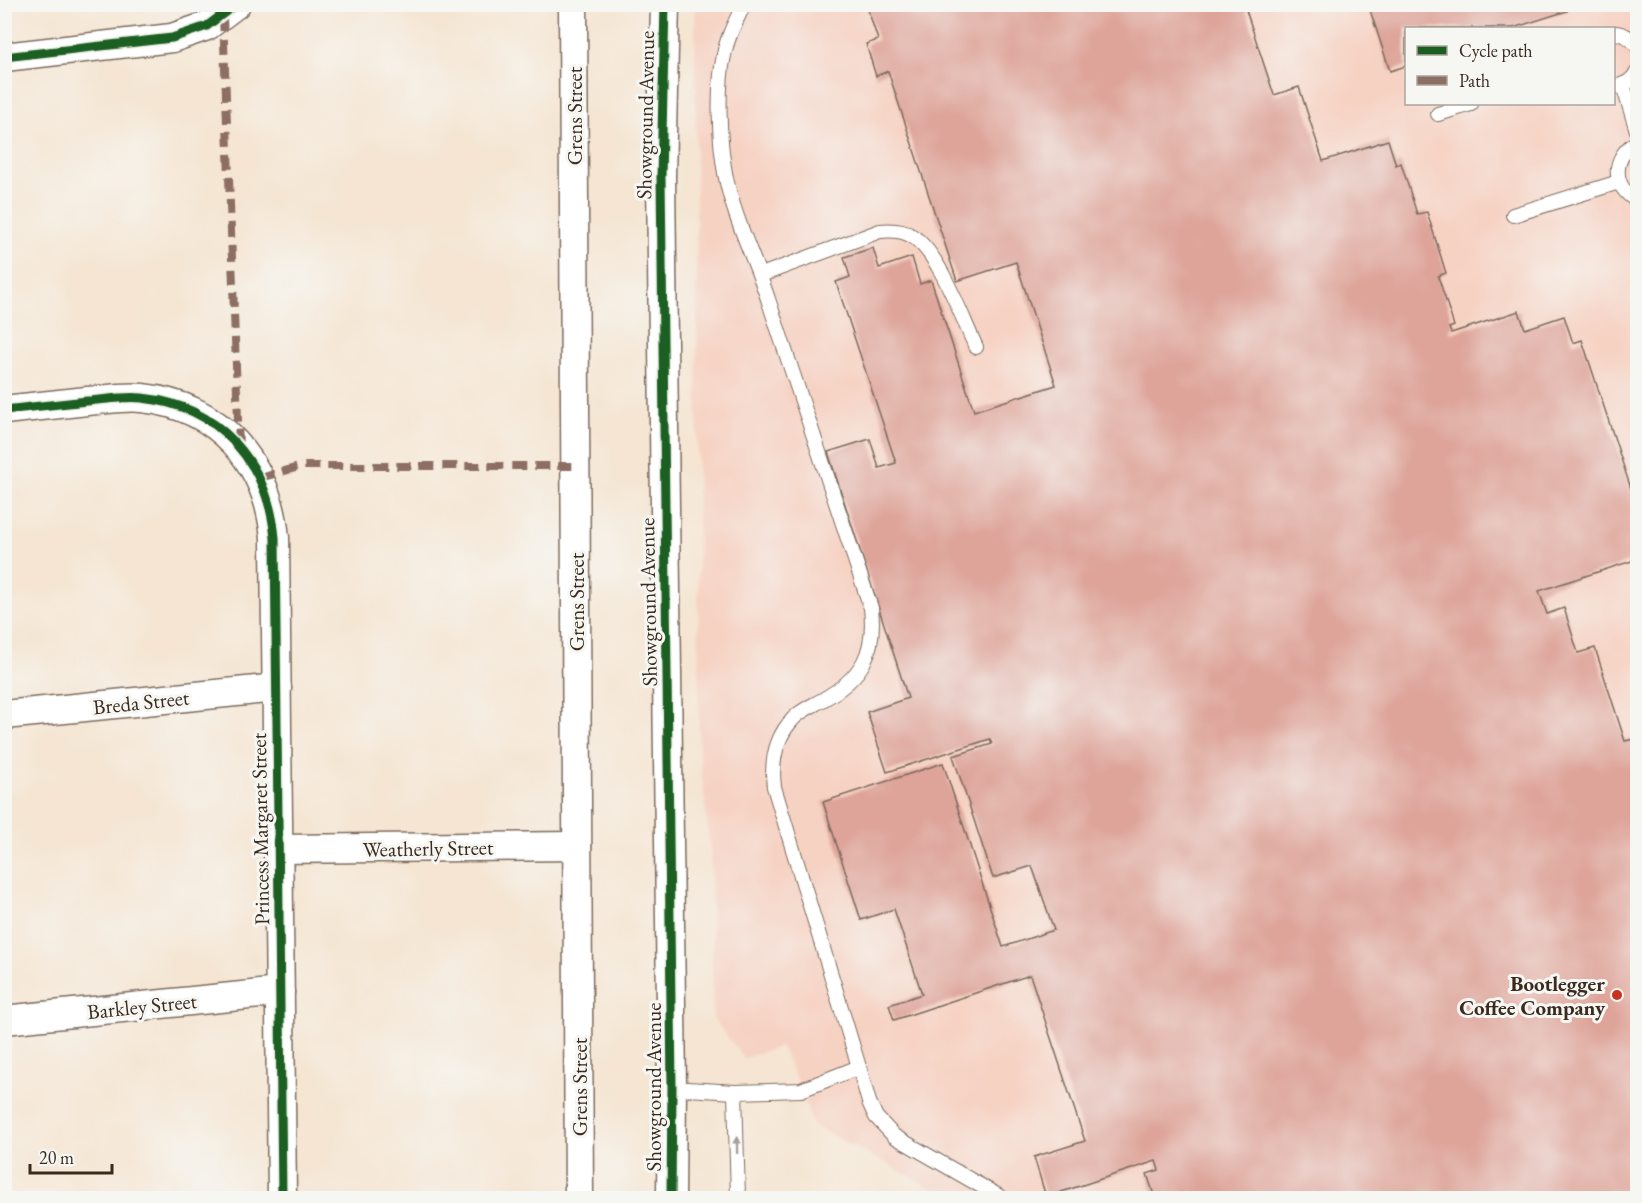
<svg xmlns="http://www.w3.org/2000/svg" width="1642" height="1203" font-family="'EB Garamond',serif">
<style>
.built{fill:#f6d2c3;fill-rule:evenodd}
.building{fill:#dea49a}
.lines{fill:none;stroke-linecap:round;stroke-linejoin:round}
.lane-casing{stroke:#7c6b5d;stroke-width:16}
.street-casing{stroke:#7c6b5d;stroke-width:31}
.lane{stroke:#fff;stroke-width:14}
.street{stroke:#fff;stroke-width:28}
.quiet{stroke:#8d6e63;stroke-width:8;stroke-dasharray:15 8;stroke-linecap:butt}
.cycleway-casing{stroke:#f6f6f2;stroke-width:13}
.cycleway{stroke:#1b5e20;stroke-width:9}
.oneway{fill:#a79f9a}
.poi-dot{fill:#c8321e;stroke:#f6f6f2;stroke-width:2}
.labels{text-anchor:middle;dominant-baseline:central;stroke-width:6;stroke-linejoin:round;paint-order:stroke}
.street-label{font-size:21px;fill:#3b2a1e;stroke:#f6f6f2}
.poi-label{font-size:21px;font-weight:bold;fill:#3b2a1e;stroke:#f6f6f2;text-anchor:end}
</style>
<rect width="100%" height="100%" fill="#f6f6f2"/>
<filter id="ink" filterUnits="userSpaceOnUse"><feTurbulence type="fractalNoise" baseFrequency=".0167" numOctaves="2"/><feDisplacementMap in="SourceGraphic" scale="12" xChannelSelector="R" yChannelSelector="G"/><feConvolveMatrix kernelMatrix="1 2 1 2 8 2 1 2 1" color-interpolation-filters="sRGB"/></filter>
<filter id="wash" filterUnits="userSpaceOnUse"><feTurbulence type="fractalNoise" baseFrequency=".008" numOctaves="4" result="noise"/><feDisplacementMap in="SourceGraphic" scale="24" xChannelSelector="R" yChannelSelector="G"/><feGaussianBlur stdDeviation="1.35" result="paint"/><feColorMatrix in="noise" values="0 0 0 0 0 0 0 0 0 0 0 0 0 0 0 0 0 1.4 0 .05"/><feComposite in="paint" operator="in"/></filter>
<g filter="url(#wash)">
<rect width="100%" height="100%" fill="#f5e5d2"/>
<path class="built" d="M 695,5 L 1637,5 L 1637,1198 L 950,1198 L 813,1125 L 801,1090 L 781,1046 L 744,1058 L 713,1018 L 711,856 L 699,751 ZM 1406,28 L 1614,28 L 1614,104 L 1406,104 Z"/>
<g id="blocks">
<g class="building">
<path d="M 866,4 L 1244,4 L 1274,95 L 1299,87 L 1323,161 L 1388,140 L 1396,165 L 1401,163 L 1417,214 L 1427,212 L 1446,273 L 1438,276 L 1454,326 L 1449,328 L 1451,333 L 1519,311 L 1525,329 L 1564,316 L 1573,343 L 1582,340 L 1638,510 L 1638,530 L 1634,531 L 1638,541 L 1638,559 L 1539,591 L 1547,614 L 1564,608 L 1578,653 L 1595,648 L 1625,741 L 1638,738 L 1638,1198 L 1183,1198 L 1181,1193 L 1163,1198 L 1155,1198 L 1147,1174 L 1159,1170 L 1156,1161 L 1046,1197 L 1034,1157 L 1085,1141 L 1030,975 L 894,1020 L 889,1005 L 922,994 L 894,909 L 861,920 L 823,802 L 943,763 L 1003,947 L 1054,930 L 1032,866 L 993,878 L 953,756 L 992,744 L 990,739 L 887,772 L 867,712 L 908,698 L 828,452 L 870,439 L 879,468 L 896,463 L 836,282 L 850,277 L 844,257 L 873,248 L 879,268 L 912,257 L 920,284 L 931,280 L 974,411 L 1056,385 L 1016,262 L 957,281 L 888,71 L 876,76 L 866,44 L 878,40 Z"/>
<path d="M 1368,4 L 1565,4 L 1567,11 L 1513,28 L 1406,28 L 1406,66 L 1390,71 Z"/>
</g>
</g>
</g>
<g filter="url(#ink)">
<use href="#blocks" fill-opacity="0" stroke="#7c6b5d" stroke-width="1.5"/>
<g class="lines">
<g class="lane-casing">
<g id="lane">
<path d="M 1614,33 C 1624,33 1632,39 1638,47"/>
<path d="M 1623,85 L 1638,134"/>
<path d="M 1616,86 C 1626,85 1633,80 1638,71"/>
<path d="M 1438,114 L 1471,104"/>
<path d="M 1638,141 C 1612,156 1610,186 1638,201"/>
<path d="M 1513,215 L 1619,182"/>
<path d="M 761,275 L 880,231 C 891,230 902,230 912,236 C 939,252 962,318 976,347"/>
<path d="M 859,1067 L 869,1102 L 876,1117 L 894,1136 L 1002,1198"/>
<path d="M 672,1088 L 735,1092 L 801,1090 L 859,1067 L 774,787 C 771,762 775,738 793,719 C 801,710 814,705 824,699 C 862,677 876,653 871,608 C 837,506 803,404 769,302 C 755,259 733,217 725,173 C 719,140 717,87 724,55 C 727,37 736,21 744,4"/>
<path d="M 735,1092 L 738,1198"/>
</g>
</g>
<g class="street-casing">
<g id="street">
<path d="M 573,4 L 579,1198"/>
<path d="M 665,4 L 661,177 L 672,1088 L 671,1198"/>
<path d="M 4,57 L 172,38 L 207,26 L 236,4"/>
<path d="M 4,410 C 32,407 59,404 87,401 C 105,400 124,396 142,398 C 220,406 268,463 275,538 L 282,1198"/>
<path d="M 4,715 L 277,688"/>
<path d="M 278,849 L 577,846"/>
<path d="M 4,1020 L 280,992"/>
</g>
</g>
<use href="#lane" class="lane"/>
<use href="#street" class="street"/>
<g class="quiet">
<path d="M 223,16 L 239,447"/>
<path d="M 260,478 L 302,466 L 575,466"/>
</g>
<g class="cycleway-casing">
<g id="cycleway">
<path d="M 665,4 L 661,177 L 672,1088 L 671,1198"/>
<path d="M 4,57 L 172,38 L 207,26 L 236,4"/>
<path d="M 4,410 C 32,407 59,404 87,401 C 105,400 124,396 142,398 C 220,406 268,463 275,538 L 282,1198"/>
</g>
</g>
<use href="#cycleway" class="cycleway"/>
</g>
<defs><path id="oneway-solid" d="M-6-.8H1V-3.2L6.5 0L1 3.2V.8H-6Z" transform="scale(1.5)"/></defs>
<use class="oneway" href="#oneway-solid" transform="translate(737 1145) rotate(-91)"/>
</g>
<circle class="poi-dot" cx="1617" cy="995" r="6"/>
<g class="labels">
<g class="street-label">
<text transform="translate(645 115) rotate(-89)">Showground Avenue</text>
<text transform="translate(574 116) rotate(-90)">Grens Street</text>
<text transform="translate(576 602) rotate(-90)">Grens Street</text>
<text transform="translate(648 602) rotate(-91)">Showground Avenue</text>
<text transform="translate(141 702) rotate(-6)">Breda Street</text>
<text transform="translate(260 829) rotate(-91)">Princess Margaret Street</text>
<text transform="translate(428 848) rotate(-1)">Weatherly Street</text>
<text transform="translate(142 1006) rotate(-6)">Barkley Street</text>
<text transform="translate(579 1087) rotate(-90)">Grens Street</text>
<text transform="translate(653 1087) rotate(-90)">Showground Avenue</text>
</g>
<g class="poi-label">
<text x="1605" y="983">Bootlegger<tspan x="1605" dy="24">Coffee Company</tspan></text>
</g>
</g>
<rect width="1642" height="1203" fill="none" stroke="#f6f6f2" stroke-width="24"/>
<rect x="1405" y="27" width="210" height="78" fill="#f6f6f2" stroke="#aba49d" stroke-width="1.5"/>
<rect x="1417" y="46" width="30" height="9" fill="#1b5e20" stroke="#aba49d" stroke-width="1.5"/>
<text x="1459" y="57" font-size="18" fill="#3b2a1e">Cycle path</text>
<rect x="1417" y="76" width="30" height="9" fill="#8d6e63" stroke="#aba49d" stroke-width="1.5"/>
<text x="1459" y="87" font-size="18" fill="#3b2a1e">Path</text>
<path d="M30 1164v9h82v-9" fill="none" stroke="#3b2a1e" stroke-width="3"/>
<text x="39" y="1164" font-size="18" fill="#3b2a1e" stroke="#f6f6f2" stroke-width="4.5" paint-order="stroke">20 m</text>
</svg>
